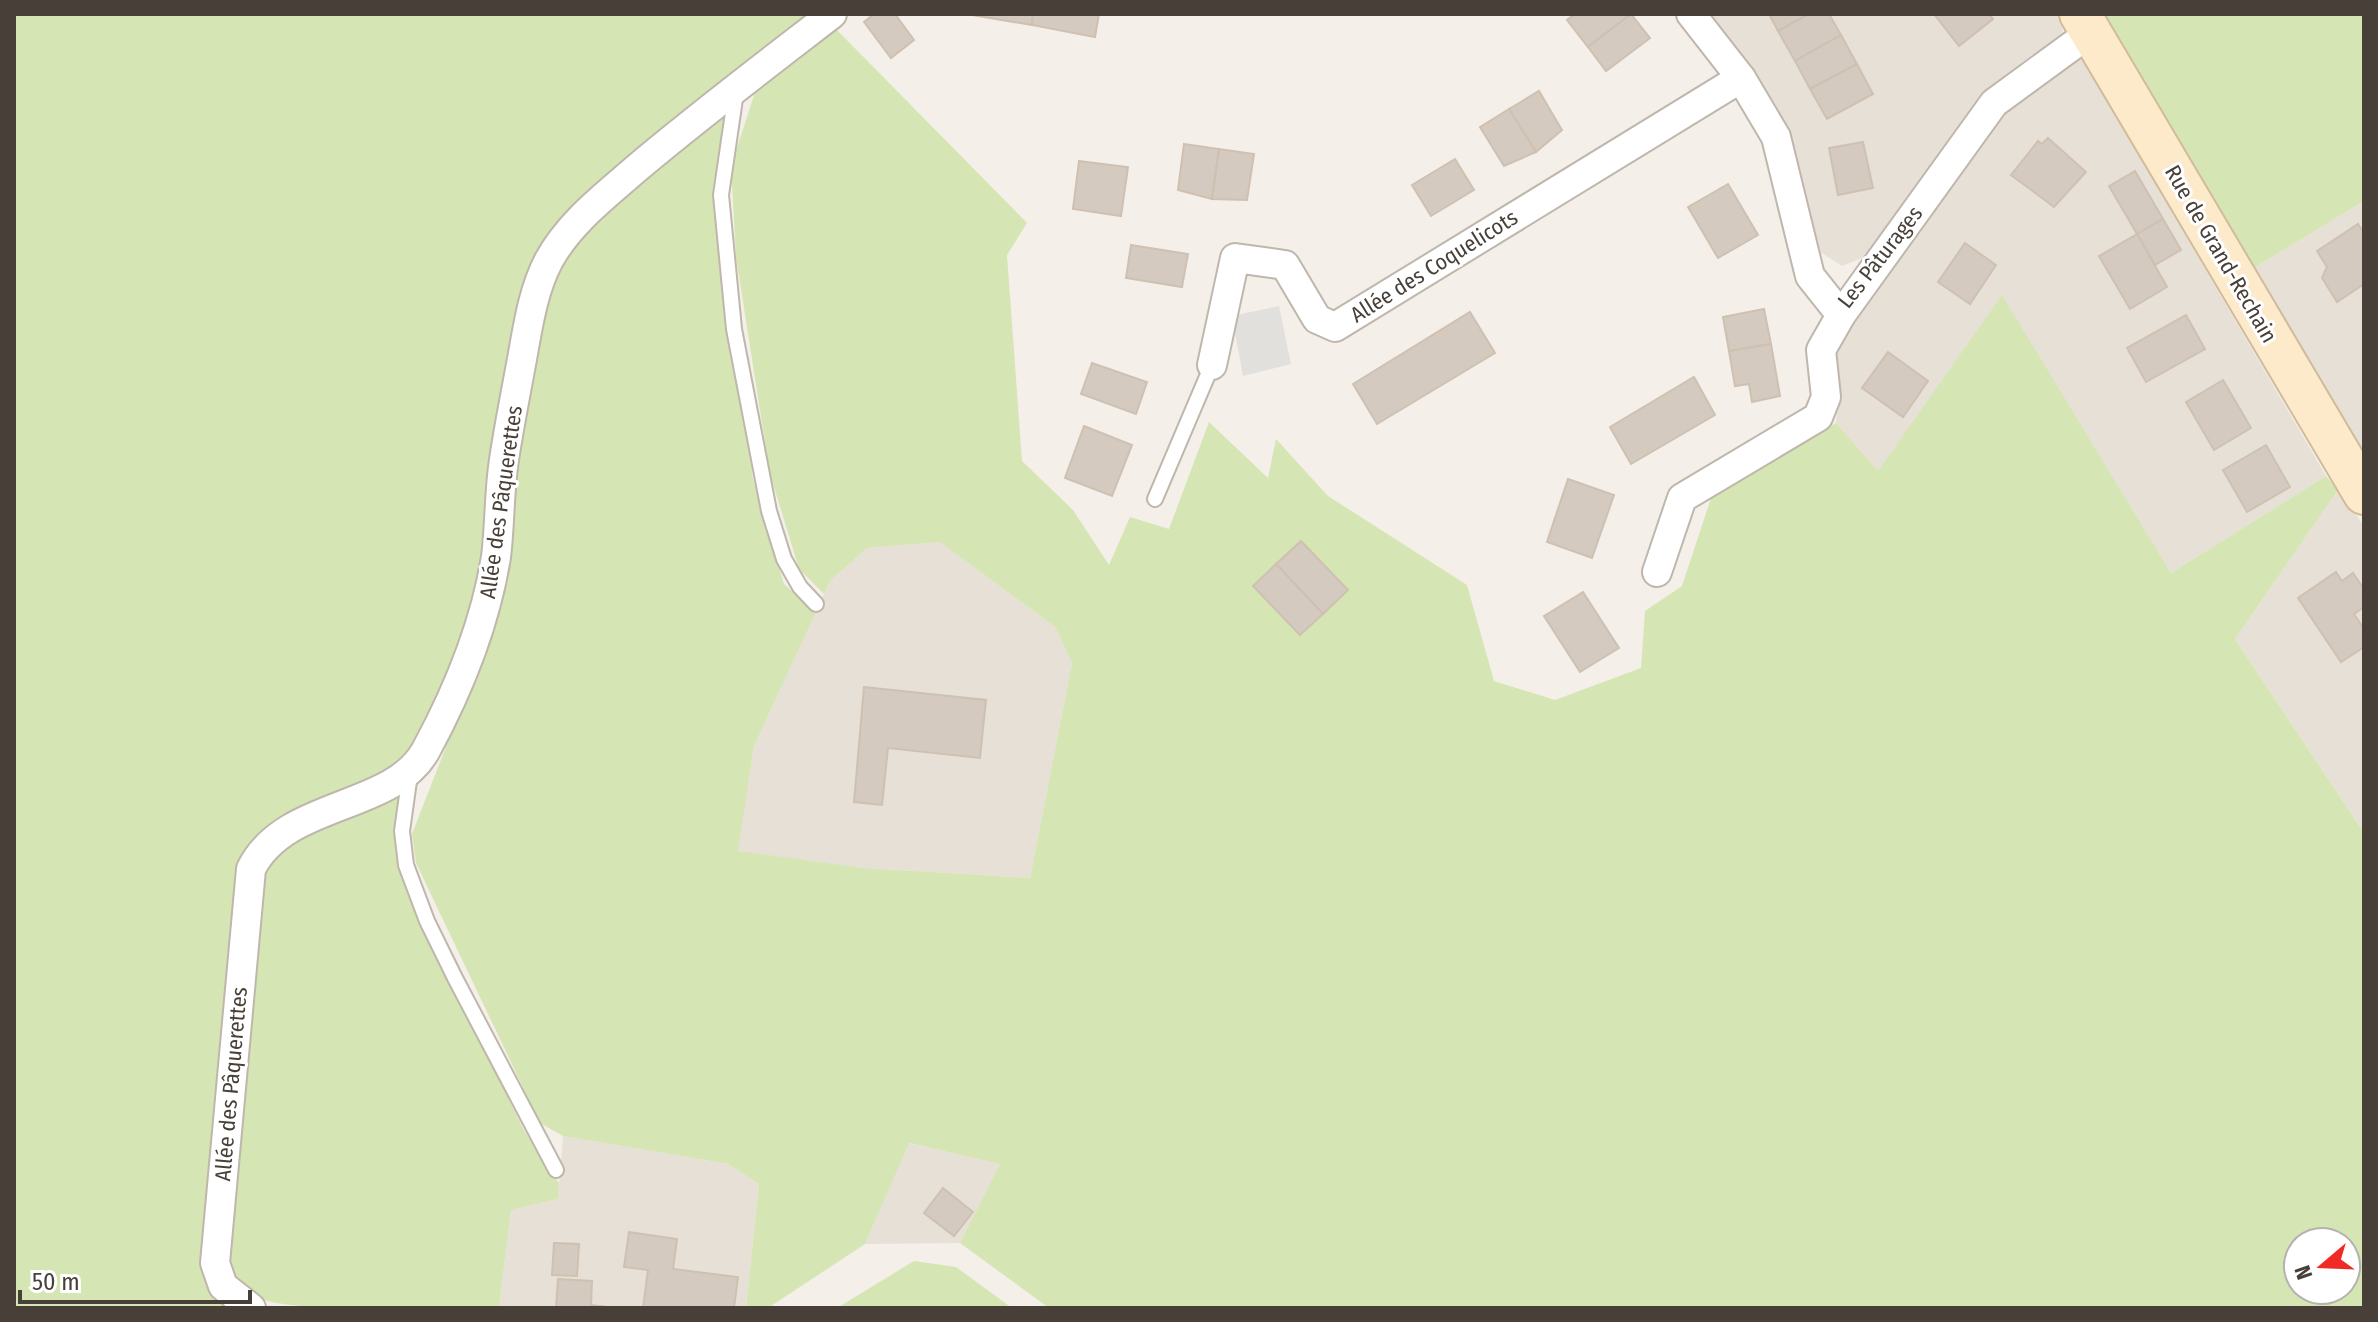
<svg xmlns="http://www.w3.org/2000/svg" width="2378" height="1322" font-family="'Fira Sans Condensed',sans-serif">
<style>
.residential{fill:#e7e0d7}
.green{fill:#d5e6b4;fill-rule:evenodd}
.parking{fill:#e2e0dd}
.building{fill:#d5cabf;stroke:#cfc1b2;stroke-width:2}
.lines{fill:none;stroke-linecap:round;stroke-linejoin:round}
.lane-casing{stroke:#bfb6ac;stroke-width:18}
.street-casing{stroke:#bfb6ac;stroke-width:32}
.secondary-casing{stroke:#d1bc9a;stroke-width:44}
.lane{stroke:#fff;stroke-width:14}
.street{stroke:#fff;stroke-width:28}
.secondary{stroke:#fceacb;stroke-width:40}
.labels{text-anchor:middle;dominant-baseline:central;stroke-width:6;stroke-linejoin:round;paint-order:stroke}
.street-label{font-size:22px;fill:#473f38;stroke:#fff}
</style>
<rect width="100%" height="100%" fill="#f4efe9"/>
<g class="residential">
<path d="M 1709,14 L 2060,14 L 2063,34 L 1986,94 L 1866,256 L 1842,266 L 1814,248 L 1789,132 L 1752,69 Z"/>
<path d="M 2080,55 L 2326,476 L 2171,573 L 2002,296 L 1878,472 L 1836,423 L 1839,390 L 1836,347 L 2008,101 Z"/>
<path d="M 2364,201 L 2364,453 L 2254,268 Z"/>
<path d="M 2338,490 L 2364,526 L 2364,833 L 2235,639 Z"/>
<path d="M 940,542 L 1055,627 L 1072,663 L 1030,878 L 864,868 L 737,852 L 754,746 L 830,581 L 867,548 Z"/>
<path d="M 563,1136 L 728,1164 L 759,1184 L 746,1308 L 499,1308 L 511,1210 L 558,1199 Z"/>
<path d="M 908,1143 L 1001,1164 L 960,1243 L 865,1244 Z"/>
</g>
<g class="green">
<path d="M 14,14 L 817,14 L 626,161 L 543,240 L 516,317 L 480,610 L 405,766 L 258,842 L 206,1248 L 229,1308 L 14,1308 Z"/>
<path d="M 2104,14 L 2364,14 L 2364,201 L 2254,268 Z"/>
<path d="M 833,26 L 1027,223 L 1007,255 L 1022,461 L 1073,510 L 1109,565 L 1130,517 L 1169,529 L 1209,422 L 1268,478 L 1276,439 L 1328,496 L 1467,585 L 1494,681 L 1555,700 L 1641,668 L 1645,611 L 1682,586 L 1712,495 L 1836,423 L 1878,471 L 2002,295 L 2171,573 L 2326,476 L 2338,490 L 2235,639 L 2364,833 L 2364,1308 L 1049,1308 L 960,1243 L 1000,1164 L 909,1143 L 865,1244 L 768,1308 L 746,1308 L 759,1184 L 728,1164 L 563,1136 L 540,1123 L 416,863 L 412,834 L 497,616 L 540,310 L 578,229 L 730,101 L 713,189 L 753,479 L 784,584 L 816,612 L 754,746 L 738,851 L 864,868 L 1030,878 L 1072,663 L 1055,627 L 940,542 L 867,548 L 830,581 L 824,594 L 799,569 L 770,474 L 736,257 L 731,166 L 759,80 ZM 2298,1242 L 2346,1242 L 2346,1290 L 2298,1290 Z"/>
<path d="M 401,789 C 394,828 398,858 408,896 L 525,1132 L 559,1183 L 558,1199 L 511,1210 L 499,1308 C 452,1308 282,1316 249,1294 C 237,1286 232,1272 227,1258 L 259,875 L 268,852 Z"/>
<path d="M 914,1261 L 956,1267 L 1012,1308 L 837,1308 Z"/>
</g>
<path class="parking" d="M 1279,306 L 1291,364 L 1243,376 L 1232,316 Z"/>
<g class="building">
<path d="M 874,14 L 895,14 L 914,40 L 891,58 L 864,22 Z"/>
<path d="M 966,14 L 1033,14 L 1032,25 Z"/>
<path d="M 1033,14 L 1099,14 L 1095,37 L 1032,25 Z"/>
<path d="M 1575,14 L 1631,14 L 1588,47 L 1567,20 Z"/>
<path d="M 1631,14 L 1650,38 L 1606,71 L 1588,47 Z"/>
<path d="M 1769,14 L 1809,14 L 1778,31 Z"/>
<path d="M 1809,14 L 1829,14 L 1841,35 L 1795,61 L 1778,31 Z"/>
<path d="M 1934,14 L 1989,14 L 1993,19 L 1959,46 Z"/>
<path d="M 1841,35 L 1857,64 L 1810,89 L 1795,61 Z"/>
<path d="M 1857,64 L 1873,94 L 1827,119 L 1810,89 Z"/>
<path d="M 1539,91 L 1562,130 L 1536,152 L 1509,109 Z"/>
<path d="M 1509,109 L 1536,152 L 1504,166 L 1480,127 Z"/>
<path d="M 2048,138 L 2086,172 L 2054,207 L 2011,175 L 2038,141 L 2042,144 Z"/>
<path d="M 1863,142 L 1873,188 L 1838,195 L 1829,148 Z"/>
<path d="M 1184,144 L 1219,149 L 1212,199 L 1178,190 Z"/>
<path d="M 1219,149 L 1254,154 L 1247,200 L 1212,199 Z"/>
<path d="M 1455,159 L 1474,190 L 1431,216 L 1412,185 Z"/>
<path d="M 1079,161 L 1128,167 L 1121,216 L 1073,209 Z"/>
<path d="M 2135,171 L 2163,219 L 2137,234 L 2109,186 Z"/>
<path d="M 1728,184 L 1758,235 L 1718,258 L 1688,207 Z"/>
<path d="M 2163,219 L 2181,250 L 2155,265 L 2137,234 Z"/>
<path d="M 2358,224 L 2364,233 L 2364,284 L 2337,302 L 2322,278 L 2327,267 L 2317,251 Z"/>
<path d="M 2137,234 L 2167,287 L 2130,309 L 2099,256 Z"/>
<path d="M 1965,243 L 1996,265 L 1970,304 L 1938,282 Z"/>
<path d="M 1131,245 L 1188,254 L 1182,287 L 1126,278 Z"/>
<path d="M 1764,309 L 1771,344 L 1729,351 L 1723,317 Z"/>
<path d="M 1470,312 L 1495,353 L 1377,424 L 1353,384 Z"/>
<path d="M 2186,315 L 2205,349 L 2146,382 L 2127,348 Z"/>
<path d="M 1771,344 L 1780,396 L 1752,402 L 1749,384 L 1735,386 L 1729,351 Z"/>
<path d="M 1888,352 L 1928,381 L 1903,417 L 1862,388 Z"/>
<path d="M 1092,363 L 1147,382 L 1136,414 L 1081,394 Z"/>
<path d="M 1694,377 L 1715,415 L 1631,464 L 1610,427 Z"/>
<path d="M 2223,380 L 2251,428 L 2214,450 L 2186,402 Z"/>
<path d="M 1084,426 L 1132,445 L 1112,496 L 1065,478 Z"/>
<path d="M 2266,445 L 2290,487 L 2247,512 L 2223,470 Z"/>
<path d="M 1568,479 L 1614,495 L 1592,558 L 1547,542 Z"/>
<path d="M 1301,541 L 1348,590 L 1323,614 L 1276,564 Z"/>
<path d="M 1276,564 L 1323,614 L 1300,635 L 1253,586 Z"/>
<path d="M 2336,572 L 2342,581 L 2353,573 L 2364,589 L 2364,607 L 2354,614 L 2364,629 L 2364,647 L 2341,662 L 2298,598 Z"/>
<path d="M 1583,592 L 1619,648 L 1580,672 L 1544,616 Z"/>
<path d="M 864,687 L 986,700 L 980,758 L 888,748 L 882,805 L 854,802 Z"/>
<path d="M 943,1188 L 973,1212 L 954,1236 L 924,1213 Z"/>
<path d="M 629,1232 L 677,1239 L 673,1269 L 738,1277 L 734,1308 L 643,1308 L 648,1270 L 624,1267 Z"/>
<path d="M 554,1243 L 579,1244 L 577,1276 L 552,1275 Z"/>
<path d="M 558,1279 L 592,1281 L 591,1305 L 616,1308 L 556,1308 Z"/>
</g>
<g class="lines">
<g class="lane-casing">
<g id="lane">
<path d="M 736,92 L 721,195 L 734,329 L 769,511 L 784,559 L 800,587 L 816,604"/>
<path d="M 1155,499 L 1212,365"/>
<path d="M 410,774 L 402,831 L 406,865 L 427,921 L 455,978 L 556,1170"/>
</g>
</g>
<g class="street-casing">
<g id="street">
<path d="M 1691,14 L 1741,78 L 1776,137 L 1810,276 L 1841,315"/>
<path d="M 1212,365 L 1235,258 L 1285,265 L 1317,319 L 1335,327 L 1741,78"/>
<path d="M 1657,572 L 1682,498 L 1818,417 L 1826,397 L 1821,350 L 1841,315 L 1994,103 L 2091,32"/>
<path d="M 251,1308 L 223,1286 L 215,1263 L 251,869 C 285,800 393,811 426,750 C 459,689 485,625 496,557 C 500,525 499,492 504,460 C 509,426 516,392 522,359 C 528,326 533,290 549,260 C 570,222 605,196 637,168 C 700,115 766,65 832,14"/>
</g>
</g>
<g class="secondary-casing">
<path id="secondary" d="M 2080,14 L 2364,494"/>
</g>
<use href="#lane" class="lane"/>
<use href="#street" class="street"/>
<use href="#secondary" class="secondary"/>
</g>
<g class="labels">
<g class="street-label">
<text transform="translate(2221 254) rotate(60)">Rue de Grand-Rechain</text>
<text transform="translate(1880 257) rotate(-52)">Les Pâturages</text>
<text transform="translate(1434 266) rotate(-32)">Allée des Coquelicots</text>
<text transform="translate(501 502) rotate(-82)">Allée des Pâquerettes</text>
<text transform="translate(231 1084) rotate(-85)">Allée des Pâquerettes</text>
</g>
</g>
<rect width="2378" height="1322" fill="none" stroke="#473f38" stroke-width="32"/>
<g transform="translate(2322 1266) rotate(251)"><circle r="38" fill="#ffffff" stroke="#b5b2af" stroke-width="2"/>
<path d="M0-6L14 30L0 20L-14 30Z" fill="#f02a24"/>
<text y="-12" font-size="22" font-weight="bold" text-anchor="middle" fill="#473f38">N</text>
</g>
<path d="M20 1290v12h230v-12" fill="none" stroke="#473f38" stroke-width="4"/>
<text x="32" y="1290" font-size="24" fill="#473f38" stroke="#ffffff" stroke-width="6" paint-order="stroke">50 m</text>
</svg>
